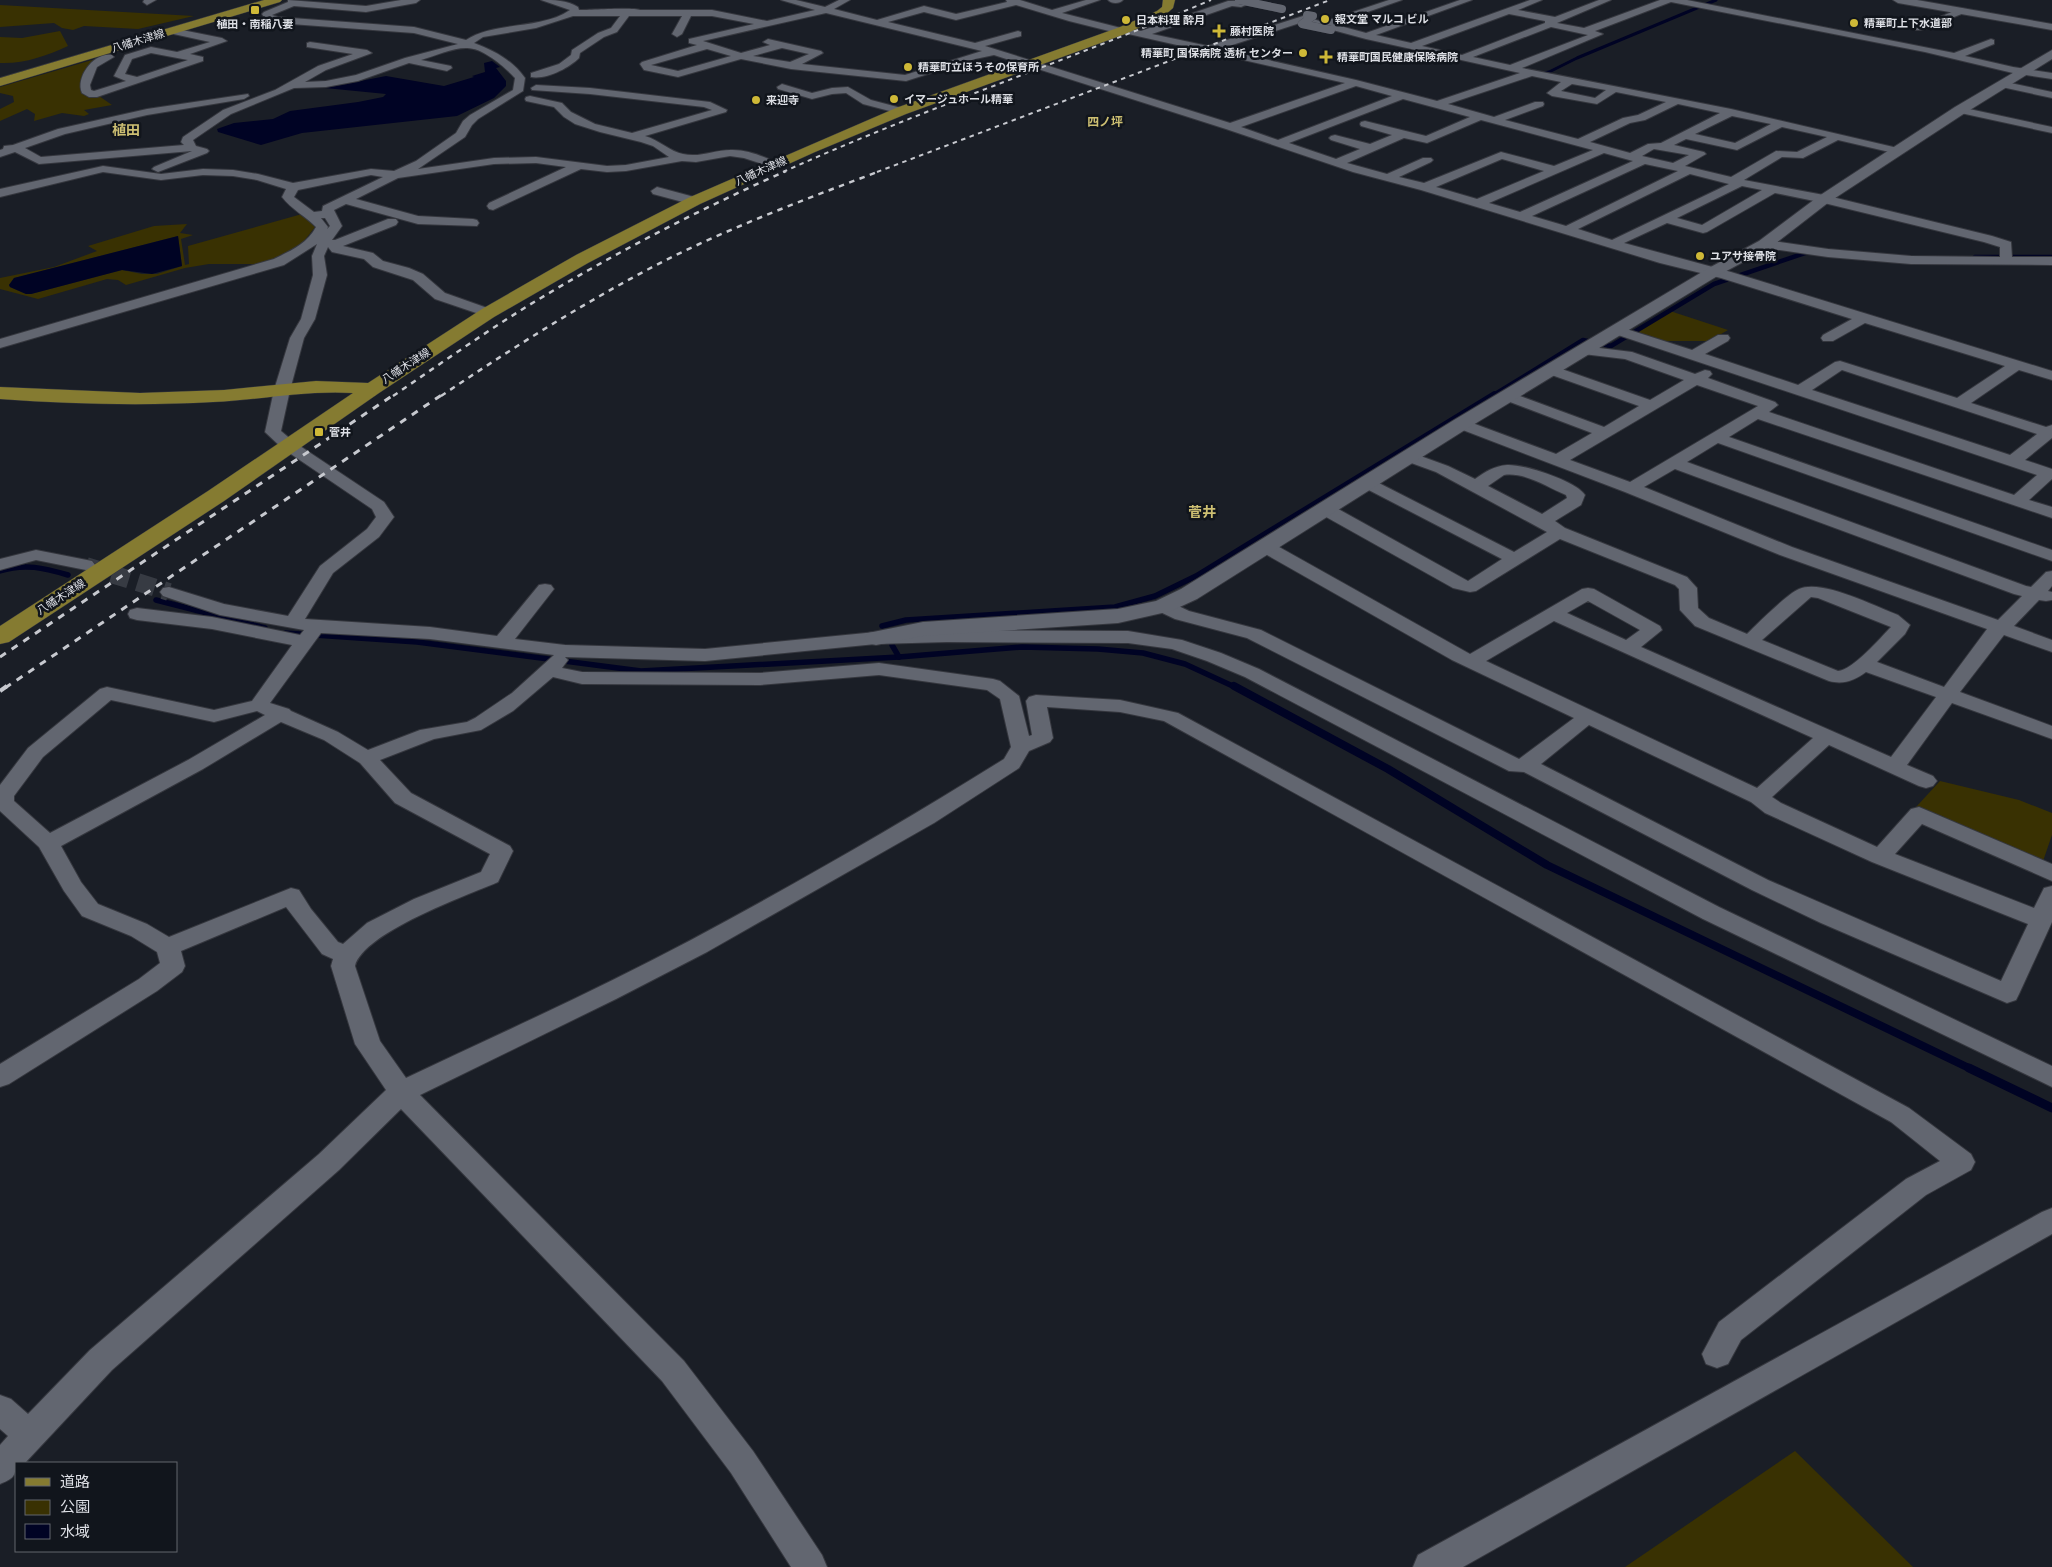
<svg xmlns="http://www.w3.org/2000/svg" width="2052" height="1567" font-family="'Nunito Sans','Noto Sans JP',sans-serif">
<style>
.green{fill:#393102;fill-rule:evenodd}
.water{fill:#000324}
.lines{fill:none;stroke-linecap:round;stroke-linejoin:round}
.stream-far4{stroke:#000324;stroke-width:3}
.stream-far3{stroke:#000324;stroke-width:4.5}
.stream-far2{stroke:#000324;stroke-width:5.5}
.stream-far1{stroke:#000324;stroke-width:8}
.stream{stroke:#000324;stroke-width:9}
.minor-tunnel{stroke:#373b43;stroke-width:18;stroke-dasharray:18 9;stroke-linecap:butt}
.minor-casing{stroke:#35373e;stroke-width:2}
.tertiary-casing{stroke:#35373e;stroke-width:2}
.primary-casing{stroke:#35373e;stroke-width:1}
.minor{fill:#626670;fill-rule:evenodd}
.tertiary{fill:#626670;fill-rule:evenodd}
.primary{fill:#857b31;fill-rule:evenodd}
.rail-far3{stroke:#c7c9cf;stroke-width:2;stroke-dasharray:4.5 4.5;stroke-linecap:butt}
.rail-far2{stroke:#c7c9cf;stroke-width:2.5;stroke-dasharray:5.5 5.5;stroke-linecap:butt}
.rail-far1{stroke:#c7c9cf;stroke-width:3;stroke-dasharray:7 7;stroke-linecap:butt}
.rail{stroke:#c7c9cf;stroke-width:4;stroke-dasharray:9 9;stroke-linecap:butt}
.pedestrian-bridge-casing{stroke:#35373e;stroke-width:8;stroke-linecap:butt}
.pedestrian-bridge{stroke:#626670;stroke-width:8}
.poi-dot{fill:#ceb837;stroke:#11151c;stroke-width:2}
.labels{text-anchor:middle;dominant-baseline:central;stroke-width:5;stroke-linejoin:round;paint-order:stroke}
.far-poi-label{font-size:11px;font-weight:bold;fill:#dddfe5;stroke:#11151c;text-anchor:start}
.far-street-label{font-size:11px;fill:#dddfe5;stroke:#11151c}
.far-neighbourhood-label{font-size:12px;font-weight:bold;fill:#cdbf72;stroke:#11151c}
.far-quarter-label{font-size:14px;font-weight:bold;fill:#cdbf72;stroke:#11151c}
</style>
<rect width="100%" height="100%" fill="#1a1e26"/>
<g class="green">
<path d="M 0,5 L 194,16 L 138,29 L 84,26 L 73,30 L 62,28 L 54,23 L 0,27 Z"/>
<path d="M 60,31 L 68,46 C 46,56 24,64 0,63 L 0,37 L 22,38 Z"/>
<path d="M 99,58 L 95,62 L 86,87 L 112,105 L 84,110 L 89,114 L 84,116 L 62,113 L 34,121 L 35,114 L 27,109 L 0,121 L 0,109 L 14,102 L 13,96 L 0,93 L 0,87 Z"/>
<path d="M 302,214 L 307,216 L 315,227 L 297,250 L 261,264 L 209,264 L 185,268 L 126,285 L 118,280 L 107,279 L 38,299 L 0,289 L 0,278 L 54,267 L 97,251 L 88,246 L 154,226 L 187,224 L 180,233 L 193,235 L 181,239 L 185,265 L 189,264 L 188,246 ZM 178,236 L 182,266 L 157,274 L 142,274 L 122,270 L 31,294 L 26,294 L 10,287 L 9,285 L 14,278 Z"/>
<path d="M 1670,311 L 1728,330 L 1709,341 L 1662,341 L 1636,333 Z"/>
<path d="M 1940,781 L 2019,800 L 2052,813 L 2052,835 L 2042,864 L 1916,807 Z"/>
<path d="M 1795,1451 L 1913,1567 L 1625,1567 Z"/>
</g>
<g class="water">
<path d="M 492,61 L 500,67 L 496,68 L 506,81 L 506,86 L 494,98 L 457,116 L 302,133 L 261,145 L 218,132 L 217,129 L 234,123 L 273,119 L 290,111 L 358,102 L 383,97 L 386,94 L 325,88 L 386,76 L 444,86 L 474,77 L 472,76 L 485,72 L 484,63 Z"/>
<path d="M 178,236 L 182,266 L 152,274 L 122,270 L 31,294 L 26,294 L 10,287 L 9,285 L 14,278 Z"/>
</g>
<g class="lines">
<path class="stream-far4" d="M 1539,74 L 1549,72 L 1577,58 L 1716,0"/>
<g class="stream-far3">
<path d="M 1975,257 L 2052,257"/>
<path d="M 1492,396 L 1583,340 L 1611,346 L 1714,284 L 1811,251"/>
</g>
<g class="stream-far2">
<path d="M 0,571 C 25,563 44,568 68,575"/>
<path d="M 156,600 L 265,628"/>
<path d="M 882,626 L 906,620 L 1115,607 L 1155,596 L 1196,576 L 1494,394"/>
<path d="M 285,633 L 417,642 L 641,671 L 899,657 L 1022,647 L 1098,649 L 1143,653 L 1185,664 L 1237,688"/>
<path d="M 892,645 L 899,657"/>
</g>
<path class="stream-far1" d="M 1234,686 L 1388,769 L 1547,865 L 1971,1069"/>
<path class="stream" d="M 1969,1068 L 2052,1108"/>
<path class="minor-tunnel" d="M 86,566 L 169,592"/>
<g class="minor-casing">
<g id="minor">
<path d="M 144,0 L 156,0 L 147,5 L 143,2 Z"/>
<path d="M 288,0 L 366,6 L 401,0 L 420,0 L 416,3 L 366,12 L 294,6 L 272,15 L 278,17 L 414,27 L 466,40 C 495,21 541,30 570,10 L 541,0 C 554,0 567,0 578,7 L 579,10 C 589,10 634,7 640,10 L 712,10 L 767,21 L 815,10 L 781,0 L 796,0 L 825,7 L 839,0 L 850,0 L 834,9 L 877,20 L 924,6 L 956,14 L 1007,2 L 1006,0 L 1020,0 L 1052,10 L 1086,0 L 1100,0 L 1062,13 L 1121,28 L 1141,31 L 1228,1 L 1258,0 L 1241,7 L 1232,6 L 1152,34 L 1208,46 L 1303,16 L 1323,22 L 1389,0 L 1402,0 L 1333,24 L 1366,33 L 1460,0 L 1472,0 L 1376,35 L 1411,43 L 1530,0 L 1542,0 L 1518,10 L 1555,17 L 1599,0 L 1611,0 L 1557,23 L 1584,28 L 1660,0 L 1687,0 L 1954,53 L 1991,39 L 1994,40 L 1994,44 L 1965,56 L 2013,67 L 2052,73 L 2052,79 L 2013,73 L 1925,52 L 1671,2 L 1595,31 L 1603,34 L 1522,68 L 1731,109 L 1902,149 L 1904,151 L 1898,154 L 1838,140 L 1803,158 L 1782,157 L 1744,180 L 1824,195 L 1992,236 L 2011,242 L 2012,257 L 2052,257 L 2052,265 L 1911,264 L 1828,257 L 1765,248 L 1761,247 L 1759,244 L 1761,241 L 1765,240 L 1828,249 L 1911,256 L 2000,257 L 2000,247 L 1984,242 L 1824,203 L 1775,193 L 1707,232 L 1703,233 L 1667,223 L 1624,243 L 1731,272 L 2052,371 L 2052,380 L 2019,370 L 1971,403 L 2046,427 L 2052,425 L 2052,438 L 2025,460 L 2052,469 L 2052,479 L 2029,500 L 2052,507 L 2052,518 L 1758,419 L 1729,437 L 2052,550 L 2052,561 L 1718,443 L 1687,462 L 2026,586 L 2031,587 L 2046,572 L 2052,571 L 2052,586 L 2048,591 L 2052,592 L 2052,600 L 2046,601 L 2039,600 L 2014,626 L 2052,640 L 2052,652 L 2004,635 L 1960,692 L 2052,726 L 2052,739 L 1952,703 L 1907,765 L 1933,776 L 1937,781 L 1933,786 L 1926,788 L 1919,786 L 1829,745 L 1772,797 L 1781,803 L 1877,847 L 1911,809 L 1919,807 L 2052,864 L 2052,881 L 1922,824 L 1895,854 L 2034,908 L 2044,888 L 2052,886 L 2052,922 L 2019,994 L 2016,1000 L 2007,1003 L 1821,923 L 1752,890 L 1524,772 L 1509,771 L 1247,638 L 1175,619 L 1156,610 L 1154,606 L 1156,602 L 1163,600 L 1170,602 L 1189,611 L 1261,630 L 1519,759 L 1574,718 L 1452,660 L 1260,551 L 1257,547 L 1260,543 L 1266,542 L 1272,543 L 1470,654 L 1582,589 L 1588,588 L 1594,589 L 1660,626 L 1662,630 L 1641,647 L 1891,757 L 1936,697 L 1866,672 C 1855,680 1844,685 1829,681 L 1695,626 L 1680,610 L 1679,589 L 1675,585 L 1560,539 L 1476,591 L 1470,592 L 1453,588 L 1319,513 L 1317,509 L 1319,505 L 1331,505 L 1468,581 L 1502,559 L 1361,486 L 1359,483 L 1361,480 L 1373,480 L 1514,552 L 1547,532 L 1436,472 L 1403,460 L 1401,457 L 1403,454 L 1415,454 L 1448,466 L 1475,479 C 1485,472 1494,466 1507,465 C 1524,464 1576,481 1585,495 L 1581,505 L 1555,521 L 1565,528 L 1687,577 L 1697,588 L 1698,608 L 1709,618 L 1747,634 C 1758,623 1787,594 1799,589 C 1822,579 1874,606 1898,615 L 1910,625 L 1905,634 L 1877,662 L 1944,687 L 1987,629 L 1780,555 L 1625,492 L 1455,427 L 1453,424 L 1455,421 L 1467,421 L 1556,454 L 1592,433 L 1502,399 L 1499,396 L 1502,393 L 1512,393 L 1604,427 L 1639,406 L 1546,373 L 1544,370 L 1546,367 L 1556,367 L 1650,400 L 1684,380 L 1625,359 L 1583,354 L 1578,353 L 1576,350 L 1578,347 L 1583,346 L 1632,352 L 1695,374 L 1705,370 L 1710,371 L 1712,374 L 1708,378 L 1775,402 L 1778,405 L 1769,412 L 2014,495 L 2037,475 L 1612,333 L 1610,330 L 1617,326 L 1692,350 L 1718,335 L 1728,335 L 1730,338 L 1728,341 L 1705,354 L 1798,385 L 1835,362 L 1840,361 L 1957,398 L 2005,366 L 1865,323 L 1833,341 L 1823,341 L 1821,338 L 1823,335 L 1852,319 L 1721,278 L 1660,263 L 1421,190 L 1353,172 L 1226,129 L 994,55 L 975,59 L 906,81 L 791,69 L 741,59 L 678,77 L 644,70 L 640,64 L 642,62 L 697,45 L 689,43 L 689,39 L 754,24 L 712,16 L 691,16 L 682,34 L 677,37 L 672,34 L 682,16 L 629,16 L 617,32 L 604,37 L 580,53 L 579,58 C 569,68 546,80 531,77 L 531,73 L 559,64 L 571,55 L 572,50 L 598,33 L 611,28 L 620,16 L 573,16 L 536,28 L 483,37 L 474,43 C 495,51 512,60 525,78 L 523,91 L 478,119 L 472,125 L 465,137 L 418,169 L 494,158 L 536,157 L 607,166 L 626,165 L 669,157 L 653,146 L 641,142 L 600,132 L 575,124 L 564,117 L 554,107 L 526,101 L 525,99 L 526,97 L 530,96 L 562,103 L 571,112 L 595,124 L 632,133 L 712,110 L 704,107 L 590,94 L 532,90 L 531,88 L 536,85 L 590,88 L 710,102 L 727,110 L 726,112 L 645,136 C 659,140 671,152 683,154 C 699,158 715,150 730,150 C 747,149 764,157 779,163 L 781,165 L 779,167 L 775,168 L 744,158 L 730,156 L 696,162 L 682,161 L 626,171 L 607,172 L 581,169 L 493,210 L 489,209 L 487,206 L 489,203 L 566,167 L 536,163 L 494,164 L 398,178 L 356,199 L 418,216 L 473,219 L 477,220 L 479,223 L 477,226 L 418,224 L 346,204 L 334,210 L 342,226 L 332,240 L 335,240 L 388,219 L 396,219 L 398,222 L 396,225 L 343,246 L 373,253 L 383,261 L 409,268 L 423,274 L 445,293 L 493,310 L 495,313 L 488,317 L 435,299 L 413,280 L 373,267 L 364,259 L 332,252 L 328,247 L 324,256 L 327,275 L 315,319 L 304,338 L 290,390 L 281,431 L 294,442 L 384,502 L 394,517 L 379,537 L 333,573 L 305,619 L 430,627 L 497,636 L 539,585 L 545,584 L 551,585 L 554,589 L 515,639 L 565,645 L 705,649 L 876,632 L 947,630 L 1128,631 L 1182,640 L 1221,653 L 1259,669 L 1719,907 L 2052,1066 L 2052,1087 L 1703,919 L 1245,677 L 1207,661 L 1172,649 L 1128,643 L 947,642 L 876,644 L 705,661 L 565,657 L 568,660 L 562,668 L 582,672 L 760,673 L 879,663 L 993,679 L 1000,681 L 1019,696 L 1029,736 L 1032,735 L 1026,701 L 1029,697 L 1036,695 L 1120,700 L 1178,713 L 1909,1108 L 1971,1154 L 1975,1162 L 1971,1170 L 1926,1195 L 1741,1340 L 1728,1364 L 1717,1368 L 1706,1364 L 1702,1354 L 1719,1322 L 1906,1179 L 1940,1161 L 1891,1122 L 1164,721 L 1120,712 L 1047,707 L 1053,738 L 1050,742 L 1029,751 L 1019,768 L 934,823 L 707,952 L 616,999 L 420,1095 L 684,1361 L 753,1451 L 822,1555 L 827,1567 L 791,1567 L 731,1473 L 662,1381 L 401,1109 L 339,1170 L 112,1370 L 25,1463 L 16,1463 C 16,1477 12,1479 0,1484 L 0,1445 L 8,1436 L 0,1429 L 0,1395 L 11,1399 L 28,1414 L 90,1350 L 319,1154 L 386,1090 L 355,1044 L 331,966 L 333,959 L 322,954 L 286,907 L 181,951 L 185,966 L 182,972 L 157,991 L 9,1084 L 0,1087 L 0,1064 L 139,979 L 160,963 L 157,952 L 131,936 L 82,916 L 64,891 L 39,847 L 0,811 L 0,785 L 28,748 L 100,689 L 107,687 L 214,710 L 252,701 L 292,645 L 212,629 L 137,620 L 130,618 L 128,614 L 130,610 L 137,608 L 212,617 L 300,635 L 304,630 L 220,615 L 163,596 L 160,592 L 163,588 L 169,587 L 224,604 L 288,616 L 320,566 L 367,529 L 376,517 L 372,509 L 282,448 L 265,432 L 274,390 L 290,338 L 301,319 L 313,275 L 312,256 L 317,244 L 284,265 L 0,348 L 0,339 L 274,259 C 290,251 307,244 316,227 C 305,216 291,209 282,197 L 286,189 L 257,180 L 233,176 L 203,175 L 161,180 L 103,172 L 0,197 L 0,189 L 103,166 L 161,174 L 203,169 L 233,170 L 258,174 L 293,183 L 371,169 L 394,171 L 416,161 L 456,133 L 463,121 L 470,115 L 513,90 L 515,78 C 505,67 482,47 466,48 C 452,48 435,56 421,60 L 451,66 L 452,68 L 447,71 L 409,63 L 358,81 L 326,87 L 294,88 L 231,114 L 193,140 L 196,146 L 207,149 L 209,151 L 207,153 L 158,172 L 152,169 L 154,167 L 192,151 L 39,164 L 15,152 L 0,157 L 0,150 L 3,149 L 4,146 L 13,145 L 58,129 L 147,109 L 248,94 L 249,96 L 244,99 L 147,115 L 65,134 L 25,148 L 41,157 L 184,145 L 181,142 L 183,137 L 223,110 L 275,90 L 318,66 L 353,54 L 307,47 L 307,43 L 310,42 L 367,50 L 372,53 L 326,70 L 305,82 L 326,81 L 356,75 L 405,58 L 458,44 L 414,33 L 277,23 L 265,19 L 262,14 L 264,12 L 288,2 ZM 1016,5 L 1069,21 L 1121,34 L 1124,33 L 1345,83 L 1230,123 L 985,46 L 1021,36 L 1021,32 L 1018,31 L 975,43 L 888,22 L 924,12 L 956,20 ZM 826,13 L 982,51 L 905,75 L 802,64 L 823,53 L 821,51 L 768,39 L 763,42 L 770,45 L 741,53 L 703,41 ZM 1509,14 L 1545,21 L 1545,23 L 1462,55 L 1422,46 ZM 1303,22 L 1366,39 L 1520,73 L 1437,101 L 1356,80 L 1220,49 ZM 1551,27 L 1588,35 L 1510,65 L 1473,57 ZM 782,48 L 809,54 L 790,62 L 753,56 ZM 707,49 L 731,56 L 678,71 L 651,65 ZM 1532,76 L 1561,82 L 1547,93 L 1552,96 L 1597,104 L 1616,92 L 1666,102 L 1638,115 L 1623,118 L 1578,139 L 1505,120 L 1543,106 L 1544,104 L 1543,102 L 1535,102 L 1494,117 L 1448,104 ZM 1572,84 L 1606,90 L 1595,98 L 1561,91 ZM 1356,86 L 1392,96 L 1278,140 L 1241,127 ZM 1403,99 L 1470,117 L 1426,136 L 1365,121 L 1361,122 L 1360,124 L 1361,126 L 1392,135 L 1370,144 L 1335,135 L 1331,136 L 1329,138 L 1331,140 L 1360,149 L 1336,159 L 1289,143 ZM 1678,104 L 1720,113 L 1661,143 L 1648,144 L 1630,153 L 1590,142 L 1630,123 L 1645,120 ZM 1732,116 L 1771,124 L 1735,143 L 1695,134 ZM 1481,120 L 1593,150 L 1554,166 L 1501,152 L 1424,183 L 1399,177 L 1431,162 L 1433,160 L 1431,158 L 1423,158 L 1387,174 L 1347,163 L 1404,138 L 1427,143 ZM 1782,127 L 1827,137 L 1797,152 L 1776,151 L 1731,177 L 1685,166 L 1706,154 L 1704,152 L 1674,145 L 1686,139 L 1737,150 ZM 1654,149 L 1689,155 L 1673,163 L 1642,156 ZM 1604,153 L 1633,161 L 1520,212 L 1489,203 ZM 1502,159 L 1544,171 L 1477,199 L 1436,187 ZM 1645,164 L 1678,171 L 1566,226 L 1532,216 ZM 1690,174 L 1729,184 L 1612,240 L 1578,229 ZM 371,175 L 383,177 L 323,206 L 322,211 L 314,212 L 294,197 L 298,190 ZM 1742,186 L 1762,190 L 1702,225 L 1677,218 ZM 321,218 L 325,218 L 330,226 L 327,229 L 328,227 ZM 1842,370 L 2037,434 L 2010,455 L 1812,390 ZM 1697,385 L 1758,406 L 1630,482 L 1570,460 ZM 1675,469 L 2014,594 L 2022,596 L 1998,620 L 1792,547 L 1644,487 ZM 1504,475 C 1525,472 1547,487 1566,495 L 1567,498 L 1542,514 L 1488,486 ZM 1811,597 L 1818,598 L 1891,627 C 1880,638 1853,670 1838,671 L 1762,640 ZM 1588,601 L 1640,630 L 1626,640 L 1567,613 ZM 1554,621 L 1813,738 L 1757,788 L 1486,661 ZM 321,633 L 430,639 L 554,655 L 512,693 L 475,718 L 467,722 L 420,730 L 368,750 L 338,732 L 291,711 L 289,709 L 270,703 ZM 879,675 L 987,690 L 1000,699 L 1011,747 L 1004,759 C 902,823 797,883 691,940 C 597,990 501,1033 406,1078 L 380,1041 L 355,966 C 364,932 466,896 498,882 L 513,851 L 510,846 L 411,793 L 380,760 L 434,739 L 481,730 L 513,711 L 553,677 L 582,684 L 760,685 ZM 111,700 L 214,722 L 257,711 L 265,715 L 188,760 L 50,833 L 14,801 L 14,796 L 43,757 ZM 281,722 L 324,740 L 360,763 L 395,803 L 490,854 L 481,872 L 414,899 L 367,923 L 343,944 L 338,942 L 311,909 L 299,890 L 291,888 L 169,937 L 147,924 L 98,904 L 81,882 L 61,846 L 203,769 ZM 1589,725 L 1751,802 L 1765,813 L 1872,862 L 2028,924 L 2001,981 L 1768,880 L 1541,764 Z"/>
<path d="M 1108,0 L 1123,0 C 1120,4 1111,4 1108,0 Z"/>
<path d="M 1961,8 L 1964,9 L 1964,13 L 1922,30 L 1916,30 L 1914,28 Z"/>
<path d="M 172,28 L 222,38 L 227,41 L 190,54 L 203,57 L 203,61 L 97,97 L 89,97 L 82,93 C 75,77 94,52 112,55 L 114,57 L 97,67 L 90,85 L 91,90 L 94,91 L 126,81 L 114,76 L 125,55 L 151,47 L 177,52 L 210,42 L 169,33 L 169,29 ZM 151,53 L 188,60 L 137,77 L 125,74 L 132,59 Z"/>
<path d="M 2001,81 L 2052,92 L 2052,98 L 1997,86 L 1996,84 Z"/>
<path d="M 782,84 L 812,93 L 832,88 L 848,87 L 871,100 L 905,109 L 906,111 L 901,114 L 863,104 L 846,93 L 832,94 L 812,99 L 778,89 L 777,87 Z"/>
<path d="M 1960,107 L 2052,127 L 2052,133 L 1956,112 L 1955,110 Z"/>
<path d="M 657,187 L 698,198 L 700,201 L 694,205 L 653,194 L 651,191 Z"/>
<path d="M 36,550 L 92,561 L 95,565 L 92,569 L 86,570 L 36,560 L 0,570 L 0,559 Z"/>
<path d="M 2052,1208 L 2052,1234 L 1463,1567 L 1413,1567 L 1418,1555 L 2042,1212 Z"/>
</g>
</g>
<g class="tertiary-casing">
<g id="tertiary">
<path d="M 1893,0 L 1917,0 L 2052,24 L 2052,30 L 1898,3 Z"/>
<path d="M 2052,50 L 2052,59 L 1965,113 L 1829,202 L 1771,247 L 1719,275 L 1468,428 L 1197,599 L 1171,611 L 1118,623 L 923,636 L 876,645 L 868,643 L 864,638 L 868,633 L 923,622 L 1118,609 L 1156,601 L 1181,589 L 1454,420 L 1707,269 L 1759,241 L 1819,196 L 1955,107 Z"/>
</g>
</g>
<g class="primary-casing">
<g id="primary">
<path d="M 264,0 L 282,0 L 280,2 L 0,86 L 0,78 Z"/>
<path d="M 1163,0 L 1175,0 L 1173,8 L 1165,15 L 1128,33 L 906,114 L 815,152 L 700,204 L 588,263 L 494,317 L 379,393 L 224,501 L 9,642 L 0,644 L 0,626 L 208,491 L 353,393 C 306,390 260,400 213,402 C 142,406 71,404 0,399 L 0,387 L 140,393 L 224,390 L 316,381 L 368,383 L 482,309 L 576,255 L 688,198 L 896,108 L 1120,27 L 1157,11 L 1162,7 Z"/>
</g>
</g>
<use href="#minor" class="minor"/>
<use href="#tertiary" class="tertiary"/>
<use href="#primary" class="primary"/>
<g class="rail-far3">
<path d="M 783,172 C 923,109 1069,60 1211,0"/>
<path d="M 877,172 L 1330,0"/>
</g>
<g class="rail-far2">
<path d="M 393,396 C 437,366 481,335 526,307 C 609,256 696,211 786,171"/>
<path d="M 441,396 C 517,345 594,296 676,255 C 742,223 811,197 880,171"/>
</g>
<g class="rail-far1">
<path d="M 0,657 L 395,394"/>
<path d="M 5,688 L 443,394"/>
</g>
<path class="rail" d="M 0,691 L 7,686"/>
<g class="pedestrian-bridge-casing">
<g id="pedestrian-bridge">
<path d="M 1239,0 L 1282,9"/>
<path d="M 1307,15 L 1313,16 L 1302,24 L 1331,30"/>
</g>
</g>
<use href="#pedestrian-bridge" class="pedestrian-bridge"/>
</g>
<g class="poi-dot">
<rect x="250" y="5" width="10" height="10" rx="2.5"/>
<circle cx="1325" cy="19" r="5"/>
<circle cx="1126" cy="20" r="5"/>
<circle cx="1854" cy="23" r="5"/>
<path d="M1216.5 23.5h5v5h5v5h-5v5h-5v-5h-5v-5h5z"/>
<circle cx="1303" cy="53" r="5"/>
<path d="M1323.5 49.5h5v5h5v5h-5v5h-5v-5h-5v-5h5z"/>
<circle cx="908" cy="67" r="5"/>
<circle cx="894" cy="99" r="5"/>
<circle cx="756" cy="100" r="5"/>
<circle cx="1700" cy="256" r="5"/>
<rect x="314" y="427" width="10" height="10" rx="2.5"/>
</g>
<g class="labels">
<g class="far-poi-label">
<text x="1335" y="19">報文堂 マルコ ビル</text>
<text x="1136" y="20">日本料理 酔月</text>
<text x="1864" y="23">精華町上下水道部</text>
<text x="255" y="24" text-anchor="middle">植田・南稲八妻</text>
<text x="1230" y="31">藤村医院</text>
<text x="1293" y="53" text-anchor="end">精華町 国保病院 透析 センター</text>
<text x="1337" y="57">精華町国民健康保険病院</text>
<text x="918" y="67">精華町立ほうその保育所</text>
<text x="904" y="99">イマージュホール精華</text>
<text x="766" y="100">来迎寺</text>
<text x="1710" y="256">ユアサ接骨院</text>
<text x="329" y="432">菅井</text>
</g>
<g class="far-street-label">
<text transform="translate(138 41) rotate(-17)">八幡木津線</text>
<text transform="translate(761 171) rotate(-24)">八幡木津線</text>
<text transform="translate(406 366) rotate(-33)">八幡木津線</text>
<text transform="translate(61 597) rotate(-33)">八幡木津線</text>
</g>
<g class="far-neighbourhood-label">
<text x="1105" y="122">四ノ坪</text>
</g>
<g class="far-quarter-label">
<text x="126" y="130">植田</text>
<text x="1202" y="512">菅井</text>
</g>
</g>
<rect x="15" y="1462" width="162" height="90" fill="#11151c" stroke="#63666c"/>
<rect x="25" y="1478" width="25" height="8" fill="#857b31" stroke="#63666c"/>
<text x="60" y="1487" font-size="15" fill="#dddfe5">道路</text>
<rect x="25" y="1500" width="25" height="15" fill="#393102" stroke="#63666c"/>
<text x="60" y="1512" font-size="15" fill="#dddfe5">公園</text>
<rect x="25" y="1524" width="25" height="15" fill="#000324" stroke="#63666c"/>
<text x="60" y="1537" font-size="15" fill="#dddfe5">水域</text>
</svg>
